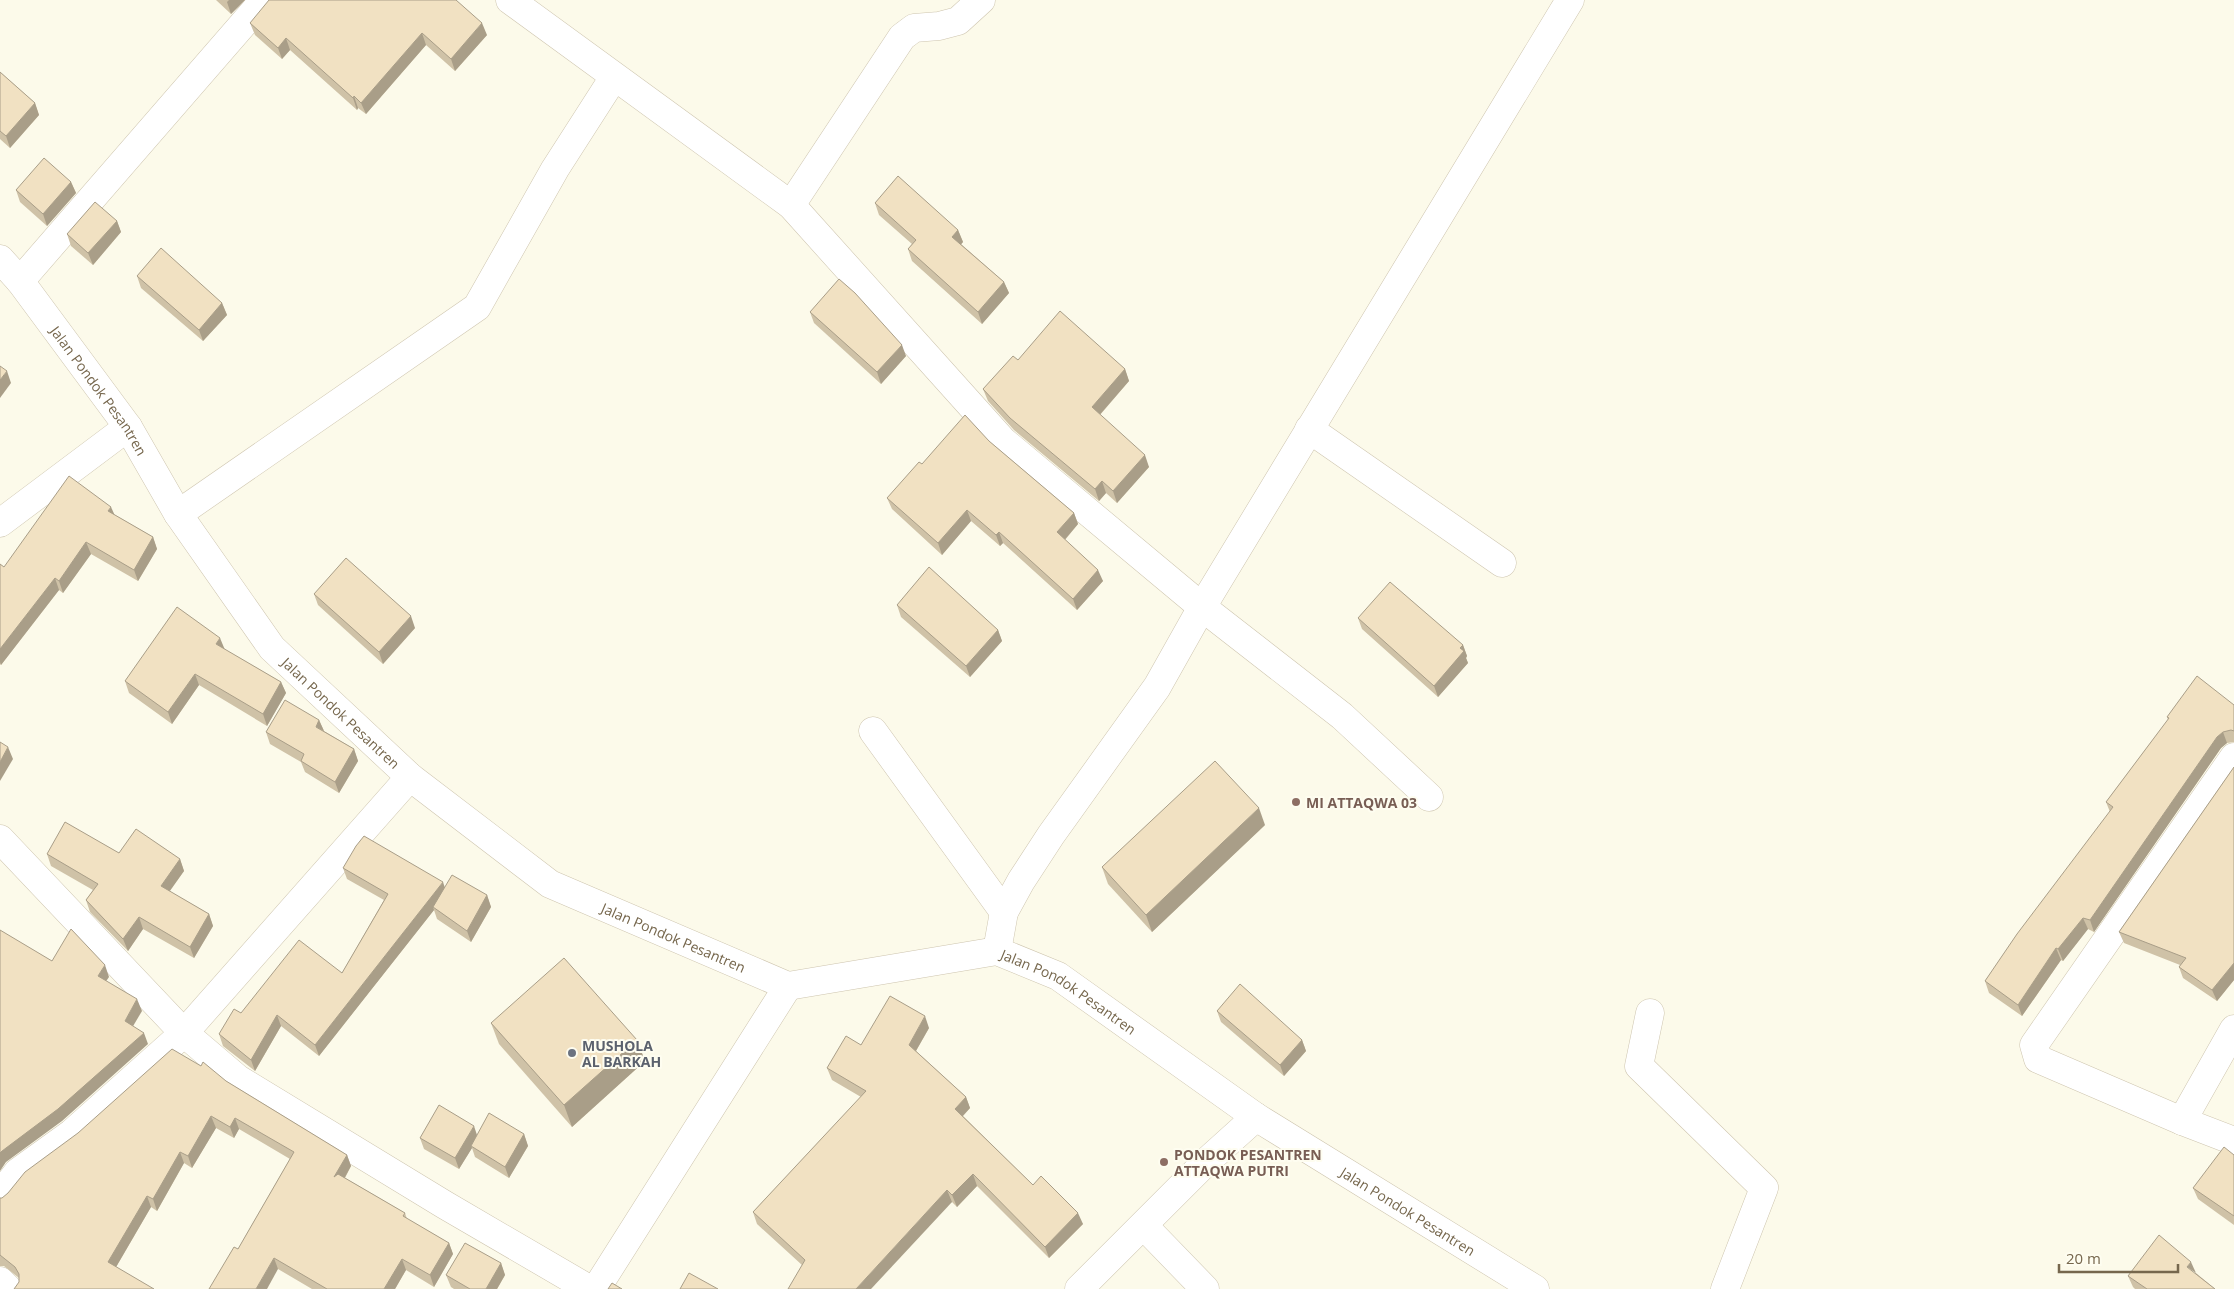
<svg xmlns="http://www.w3.org/2000/svg" width="2234" height="1289" font-family="'Open Sans',sans-serif">
<style>
.lines{fill:none;stroke-linecap:round;stroke-linejoin:round}
.minor-casing{stroke:#cec5af;stroke-width:29}
.minor{stroke:#fff;stroke-width:28}
.wall{fill:#cfc2a7}
.shaded-wall{fill:#a99e88}
.building{fill:#f1e1c2;stroke:#a99e88}
.education-dot{fill:#8d6e63;stroke:#fefdf0;stroke-width:2}
.worship-dot{fill:#6b7280;stroke:#fefdf0;stroke-width:2}
.labels{text-anchor:middle;dominant-baseline:central;stroke-width:4;stroke-linejoin:round;paint-order:stroke}
.street-label{font-size:14px;fill:#76674d;stroke:#fefdf0}
.education-label{font-size:14px;font-weight:bold;fill:#785e54;stroke:#fefdf0;text-anchor:start}
.worship-label{font-size:14px;font-weight:bold;fill:#5b616d;stroke:#fefdf0;text-anchor:start}
</style>
<rect width="100%" height="100%" fill="#fcfaea"/>
<g class="lines">
<g class="minor-casing">
<g id="minor">
<path d="M 510,0 L 791,205 L 1003,441 L 1202,607 L 1342,716 L 1429,797"/>
<path d="M 791,205 L 902,37 L 914,28 L 939,26 L 958,21 L 981,0"/>
<path id="s1" d="M 0,259 L 20,281 L 128,427 L 178,514 L 272,648 L 410,777 L 550,884 L 788,986 L 997,951 L 1058,976 L 1256,1117 L 1535,1289"/>
<path d="M 20,281 L 264,0"/>
<path d="M 1309,429 L 1502,563"/>
<path d="M 178,514 L 477,307 L 555,169 L 614,77"/>
<path d="M 0,523 L 128,427"/>
<path d="M 873,731 L 1004,912"/>
<path d="M 2234,757 L 2034,1045 L 2038,1059 L 2182,1121 L 2234,1141"/>
<path d="M 0,839 L 184,1033 L 238,1079 L 445,1205 L 589,1289"/>
<path d="M 997,951 L 1004,912 L 1021,881 L 1051,835 L 1157,687 L 1202,607 L 1570,0"/>
<path d="M 1650,1013 L 1639,1066 L 1764,1188 L 1725,1289"/>
<path d="M 2182,1121 L 2234,1029"/>
<path d="M 0,1195 L 18,1172 L 72,1133 L 184,1033 L 410,777"/>
<path d="M 1144,1226 L 1205,1289"/>
<path d="M 0,1281 L 8,1289"/>
<path d="M 596,1289 L 788,986"/>
<path d="M 1079,1289 L 1205,1163 L 1256,1117"/>
</g>
</g>
<use href="#minor" class="minor"/>
</g>
<g class="wall">
<path d="M 216,0 L 245,0 L 231,14 Z"/>
<path d="M 250,23 L 487,35 L 455,71 L 426,45 L 366,114 L 358,108 L 357,110 L 290,50 L 282,59 L 255,35 Z"/>
<path d="M 0,72 L 35,103 L 39,115 L 10,148 L 0,139 Z"/>
<path d="M 71,182 L 76,193 L 47,226 L 20,202 L 16,190 Z"/>
<path d="M 875,203 L 958,230 L 963,242 L 961,244 L 1004,282 L 1009,293 L 982,324 L 912,261 L 908,249 L 912,244 L 879,215 Z"/>
<path d="M 117,221 L 121,232 L 93,265 L 71,246 L 67,234 Z"/>
<path d="M 137,276 L 222,303 L 227,315 L 203,341 L 141,288 Z"/>
<path d="M 810,312 L 906,356 L 881,384 L 814,323 Z"/>
<path d="M 1018,360 L 1125,369 L 1129,381 L 1100,415 L 1149,467 L 1117,503 L 1106,493 L 1099,501 L 1014,430 L 988,401 L 983,389 Z"/>
<path d="M 989,441 L 1074,513 L 1078,524 L 1065,540 L 1103,581 L 1077,610 L 1003,543 L 1000,546 L 971,521 L 942,555 L 892,509 L 887,498 L 922,464 Z"/>
<path d="M 115,515 L 153,537 L 157,549 L 138,581 L 91,554 L 63,593 L 59,590 L 1,665 L 0,664 L 0,564 L 4,567 Z"/>
<path d="M 314,594 L 415,628 L 383,664 L 318,605 Z"/>
<path d="M 897,605 L 998,630 L 1002,641 L 970,677 L 901,617 Z"/>
<path d="M 1358,618 L 1463,645 L 1467,656 L 1466,658 L 1468,663 L 1438,697 L 1362,629 Z"/>
<path d="M 224,649 L 281,682 L 286,693 L 267,726 L 199,685 L 172,724 L 129,693 L 125,681 Z"/>
<path d="M 2234,705 L 2234,742 L 2227,743 L 2221,748 L 2094,932 L 2088,929 L 2063,961 L 2061,960 L 2022,1016 L 1989,993 L 1985,981 L 2110,812 L 2106,802 L 2168,720 L 2167,717 Z"/>
<path d="M 319,720 L 324,731 L 354,749 L 358,761 L 339,793 L 305,772 L 301,762 L 270,744 L 266,732 Z"/>
<path d="M 2234,767 L 2234,980 L 2217,1001 L 2183,978 L 2179,967 L 2180,965 L 2124,943 L 2119,932 Z"/>
<path d="M 1265,825 L 1152,932 L 1108,884 L 1102,867 Z"/>
<path d="M 119,853 L 180,859 L 184,871 L 169,891 L 209,914 L 213,926 L 194,958 L 143,929 L 128,951 L 90,912 L 86,900 L 93,890 L 51,866 L 47,854 Z"/>
<path d="M 343,868 L 487,895 L 491,907 L 471,942 L 437,919 L 434,910 L 319,1056 L 281,1026 L 255,1071 L 223,1046 L 219,1034 L 241,1013 L 342,973 L 384,900 L 347,879 Z"/>
<path d="M 1217,1011 L 1302,1040 L 1306,1051 L 1284,1076 L 1221,1022 Z"/>
<path d="M 491,1023 L 637,1040 L 645,1061 L 572,1127 L 499,1044 Z"/>
<path d="M 929,1028 L 916,1051 L 966,1097 L 970,1108 L 963,1116 L 1033,1185 L 1083,1224 L 1049,1258 L 977,1186 L 957,1207 L 952,1202 L 802,1265 L 757,1224 L 753,1212 L 861,1097 L 832,1080 L 827,1068 L 861,1045 Z"/>
<path d="M 226,1081 L 347,1155 L 351,1166 L 345,1178 L 405,1213 L 407,1219 L 449,1243 L 453,1254 L 434,1287 L 406,1270 L 395,1289 L 312,1289 L 278,1269 L 238,1249 L 290,1159 L 239,1129 L 234,1138 L 216,1128 L 192,1168 L 184,1163 L 157,1211 L 151,1207 L 116,1267 L 19,1282 L 19,1278 L 4,1266 L 0,1266 L 0,1198 L 2,1198 Z"/>
<path d="M 524,1134 L 528,1146 L 509,1178 L 475,1157 L 472,1148 L 459,1169 L 424,1149 L 420,1138 L 477,1135 Z"/>
<path d="M 2234,1155 L 2234,1225 L 2198,1199 L 2193,1188 Z"/>
<path d="M 501,1263 L 505,1275 L 497,1289 L 454,1289 L 451,1287 L 446,1275 Z"/>
<path d="M 2196,1273 L 2215,1289 L 2135,1289 L 2133,1287 L 2128,1276 Z"/>
</g>
<g class="shaded-wall">
<path d="M 229,0 L 245,0 L 231,14 L 227,2 Z"/>
<path d="M 482,23 L 487,35 L 455,71 L 451,59 Z"/>
<path d="M 422,33 L 426,45 L 366,114 L 361,103 Z"/>
<path d="M 286,38 L 290,50 L 282,59 L 278,48 Z"/>
<path d="M 354,96 L 358,108 L 357,110 L 353,98 Z"/>
<path d="M 35,103 L 39,115 L 10,148 L 6,136 Z"/>
<path d="M 71,182 L 76,193 L 47,226 L 43,214 Z"/>
<path d="M 117,221 L 121,232 L 93,265 L 88,253 Z"/>
<path d="M 958,230 L 963,242 L 957,249 L 952,237 Z"/>
<path d="M 1004,282 L 1009,293 L 982,324 L 978,312 Z"/>
<path d="M 222,303 L 227,315 L 203,341 L 199,330 Z"/>
<path d="M 902,345 L 906,356 L 881,384 L 877,372 Z"/>
<path d="M 1125,369 L 1129,381 L 1096,419 L 1092,407 Z"/>
<path d="M 7,371 L 11,383 L 0,398 L 0,380 Z"/>
<path d="M 1145,455 L 1149,467 L 1117,503 L 1113,491 Z"/>
<path d="M 1102,481 L 1106,493 L 1099,501 L 1095,489 Z"/>
<path d="M 111,507 L 116,518 L 108,511 Z"/>
<path d="M 967,510 L 971,521 L 942,555 L 938,543 Z"/>
<path d="M 1074,513 L 1078,524 L 1061,544 L 1057,532 Z"/>
<path d="M 999,532 L 1003,543 L 1000,546 L 996,535 Z"/>
<path d="M 153,537 L 157,549 L 138,581 L 134,570 Z"/>
<path d="M 86,542 L 91,554 L 63,593 L 59,581 Z"/>
<path d="M 1098,570 L 1103,581 L 1077,610 L 1073,599 Z"/>
<path d="M 55,578 L 59,590 L 1,665 L 0,662 L 0,649 Z"/>
<path d="M 411,616 L 415,628 L 383,664 L 379,652 Z"/>
<path d="M 998,630 L 1002,641 L 970,677 L 966,666 Z"/>
<path d="M 220,638 L 225,650 L 216,644 Z"/>
<path d="M 1463,645 L 1467,656 L 1466,658 L 1468,663 L 1438,697 L 1434,686 Z"/>
<path d="M 195,674 L 199,685 L 172,724 L 168,712 Z"/>
<path d="M 281,682 L 286,693 L 267,726 L 263,714 Z"/>
<path d="M 319,720 L 324,731 L 316,727 Z"/>
<path d="M 2223,732 L 2227,743 L 2221,748 L 2094,932 L 2090,920 L 2217,737 Z"/>
<path d="M 8,747 L 13,759 L 0,781 L 0,762 Z"/>
<path d="M 354,749 L 358,761 L 339,793 L 335,782 Z"/>
<path d="M 1259,808 L 1265,825 L 1152,932 L 1146,915 Z"/>
<path d="M 180,859 L 184,871 L 165,898 L 161,886 Z"/>
<path d="M 443,882 L 447,894 L 433,907 L 434,910 L 319,1056 L 315,1045 Z"/>
<path d="M 487,895 L 491,907 L 471,942 L 467,931 Z"/>
<path d="M 209,914 L 213,926 L 194,958 L 190,947 Z"/>
<path d="M 139,917 L 143,929 L 128,951 L 123,939 Z"/>
<path d="M 2083,918 L 2088,929 L 2063,961 L 2058,949 Z"/>
<path d="M 2056,948 L 2061,960 L 2022,1016 L 2018,1005 Z"/>
<path d="M 2234,963 L 2234,980 L 2217,1001 L 2212,990 Z"/>
<path d="M 105,965 L 109,977 L 102,987 L 98,976 Z"/>
<path d="M 137,999 L 142,1011 L 129,1033 L 125,1021 Z"/>
<path d="M 277,1015 L 281,1026 L 255,1071 L 251,1060 Z"/>
<path d="M 925,1016 L 929,1028 L 913,1056 L 909,1045 Z"/>
<path d="M 144,1033 L 148,1044 L 62,1121 L 6,1162 L 0,1171 L 0,1153 L 2,1151 Z"/>
<path d="M 637,1040 L 645,1061 L 572,1127 L 564,1105 Z"/>
<path d="M 1302,1040 L 1306,1051 L 1284,1076 L 1280,1065 Z"/>
<path d="M 966,1097 L 970,1108 L 959,1120 L 955,1109 Z"/>
<path d="M 211,1116 L 216,1128 L 192,1168 L 188,1156 Z"/>
<path d="M 235,1118 L 239,1129 L 234,1138 L 230,1127 Z"/>
<path d="M 474,1126 L 478,1138 L 471,1146 L 472,1148 L 459,1169 L 455,1158 Z"/>
<path d="M 524,1134 L 528,1146 L 509,1178 L 505,1167 Z"/>
<path d="M 180,1152 L 184,1163 L 157,1211 L 153,1199 Z"/>
<path d="M 347,1155 L 351,1166 L 339,1188 L 334,1177 Z"/>
<path d="M 973,1174 L 977,1186 L 957,1207 L 952,1195 Z"/>
<path d="M 947,1190 L 952,1202 L 871,1289 L 856,1289 Z"/>
<path d="M 147,1196 L 151,1207 L 112,1274 L 108,1262 Z"/>
<path d="M 1078,1213 L 1083,1224 L 1049,1258 L 1045,1247 Z"/>
<path d="M 449,1243 L 453,1254 L 434,1287 L 430,1275 Z"/>
<path d="M 274,1258 L 278,1269 L 267,1289 L 256,1289 Z"/>
<path d="M 402,1259 L 406,1270 L 395,1289 L 384,1289 Z"/>
<path d="M 2191,1262 L 2196,1273 L 2187,1267 Z"/>
<path d="M 501,1263 L 505,1275 L 497,1289 L 486,1289 Z"/>
</g>
<g class="building">
<path d="M 269,0 L 456,0 L 482,23 L 451,59 L 422,33 L 361,103 L 354,96 L 353,98 L 286,38 L 278,48 L 250,23 Z"/>
<path d="M 0,72 L 35,103 L 6,136 L 0,131 Z"/>
<path d="M 44,158 L 71,182 L 43,214 L 16,190 Z"/>
<path d="M 898,176 L 958,230 L 952,237 L 1004,282 L 978,312 L 908,249 L 916,240 L 875,203 Z"/>
<path d="M 95,202 L 117,221 L 88,253 L 67,234 Z"/>
<path d="M 161,248 L 222,303 L 199,330 L 137,276 Z"/>
<path d="M 839,279 L 855,293 L 902,345 L 877,372 L 810,312 Z"/>
<path d="M 1060,311 L 1125,369 L 1092,407 L 1145,455 L 1113,491 L 1102,481 L 1095,489 L 1010,418 L 983,389 L 1013,356 L 1018,360 Z"/>
<path d="M 0,366 L 7,371 L 0,380 Z"/>
<path d="M 965,415 L 989,441 L 1074,513 L 1057,532 L 1098,570 L 1073,599 L 999,532 L 996,535 L 967,510 L 938,543 L 887,498 L 919,462 L 922,464 Z"/>
<path d="M 69,476 L 111,507 L 108,511 L 153,537 L 134,570 L 86,542 L 59,581 L 55,578 L 0,649 L 0,564 L 4,567 Z"/>
<path d="M 346,558 L 411,616 L 379,652 L 314,594 Z"/>
<path d="M 929,567 L 998,630 L 966,666 L 897,605 Z"/>
<path d="M 1390,582 L 1463,645 L 1460,648 L 1464,651 L 1434,686 L 1358,618 Z"/>
<path d="M 177,607 L 220,638 L 216,644 L 281,682 L 263,714 L 195,674 L 168,712 L 125,681 Z"/>
<path d="M 2197,676 L 2234,705 L 2234,731 L 2231,730 L 2223,732 L 2217,737 L 2090,920 L 2083,918 L 2058,949 L 2056,948 L 2018,1005 L 1985,981 L 2017,934 L 2113,807 L 2106,802 L 2169,718 L 2167,717 Z"/>
<path d="M 285,700 L 319,720 L 316,727 L 354,749 L 335,782 L 301,761 L 304,754 L 266,732 Z"/>
<path d="M 0,742 L 8,747 L 0,762 Z"/>
<path d="M 1215,761 L 1259,808 L 1146,915 L 1102,867 Z"/>
<path d="M 2234,767 L 2234,963 L 2212,990 L 2179,967 L 2186,958 L 2119,932 Z"/>
<path d="M 65,822 L 119,853 L 136,829 L 180,859 L 161,886 L 209,914 L 190,947 L 139,917 L 123,939 L 86,900 L 98,884 L 47,854 Z"/>
<path d="M 364,836 L 443,882 L 315,1045 L 277,1015 L 251,1060 L 219,1034 L 234,1009 L 241,1013 L 299,940 L 342,973 L 388,894 L 343,868 L 356,846 Z"/>
<path d="M 452,875 L 487,895 L 467,931 L 433,907 Z"/>
<path d="M 71,929 L 105,965 L 98,976 L 137,999 L 125,1021 L 144,1033 L 58,1109 L 2,1151 L 0,1153 L 0,930 L 52,961 Z"/>
<path d="M 564,958 L 637,1040 L 564,1105 L 491,1023 Z"/>
<path d="M 1240,984 L 1302,1040 L 1280,1065 L 1217,1011 Z"/>
<path d="M 890,996 L 925,1016 L 909,1045 L 966,1097 L 955,1109 L 1033,1185 L 1041,1176 L 1078,1213 L 1045,1247 L 973,1174 L 952,1195 L 947,1190 L 856,1289 L 788,1289 L 805,1260 L 753,1212 L 866,1091 L 827,1068 L 846,1036 L 861,1045 Z"/>
<path d="M 172,1049 L 201,1066 L 203,1062 L 226,1081 L 347,1155 L 334,1177 L 338,1174 L 405,1213 L 403,1216 L 449,1243 L 430,1275 L 402,1259 L 384,1289 L 327,1289 L 274,1258 L 256,1289 L 209,1289 L 234,1247 L 238,1249 L 294,1152 L 235,1118 L 230,1127 L 211,1116 L 188,1156 L 180,1152 L 153,1199 L 147,1196 L 108,1262 L 154,1289 L 14,1289 L 19,1282 L 19,1274 L 15,1267 L 0,1255 L 0,1198 L 2,1198 L 8,1193 L 25,1172 L 78,1133 Z"/>
<path d="M 439,1105 L 474,1126 L 455,1158 L 420,1138 Z"/>
<path d="M 489,1113 L 524,1134 L 505,1167 L 471,1146 Z"/>
<path d="M 2224,1147 L 2234,1155 L 2234,1216 L 2193,1188 Z"/>
<path d="M 2159,1235 L 2191,1262 L 2187,1267 L 2215,1289 L 2147,1289 L 2128,1276 Z"/>
<path d="M 465,1243 L 501,1263 L 486,1289 L 470,1289 L 446,1275 Z"/>
<path d="M 689,1273 L 718,1289 L 680,1289 Z"/>
<path d="M 612,1283 L 622,1289 L 608,1289 Z"/>
</g>
<g class="education-dot">
<circle cx="1296" cy="802" r="5"/>
<circle cx="1164" cy="1162" r="5"/>
</g>
<circle class="worship-dot" cx="572" cy="1053" r="5"/>
<g class="labels">
<g class="street-label">
<text stroke="none"><textPath href="#s1" startOffset="165">Jalan Pondok Pesantren</textPath></text>
<text stroke="none"><textPath href="#s1" startOffset="570">Jalan Pondok Pesantren</textPath></text>
<text stroke="none"><textPath href="#s1" startOffset="975">Jalan Pondok Pesantren</textPath></text>
<text stroke="none"><textPath href="#s1" startOffset="1394">Jalan Pondok Pesantren</textPath></text>
<text stroke="none"><textPath href="#s1" startOffset="1799">Jalan Pondok Pesantren</textPath></text>
</g>
<g class="education-label">
<text x="1306" y="802">MI ATTAQWA 03</text>
<text x="1174" y="1154">PONDOK PESANTREN<tspan x="1174" dy="16">ATTAQWA PUTRI</tspan></text>
</g>
<g class="worship-label">
<text x="582" y="1045">MUSHOLA<tspan x="582" dy="16">AL BARKAH</tspan></text>
</g>
</g>
<path d="M2059 1264v8h119v-8" fill="none" stroke="#76674d" stroke-width="2.5"/>
<text x="2066" y="1264" font-size="15" fill="#76674d" stroke="#fefdf0" stroke-width="4" paint-order="stroke">20 m</text>
</svg>
